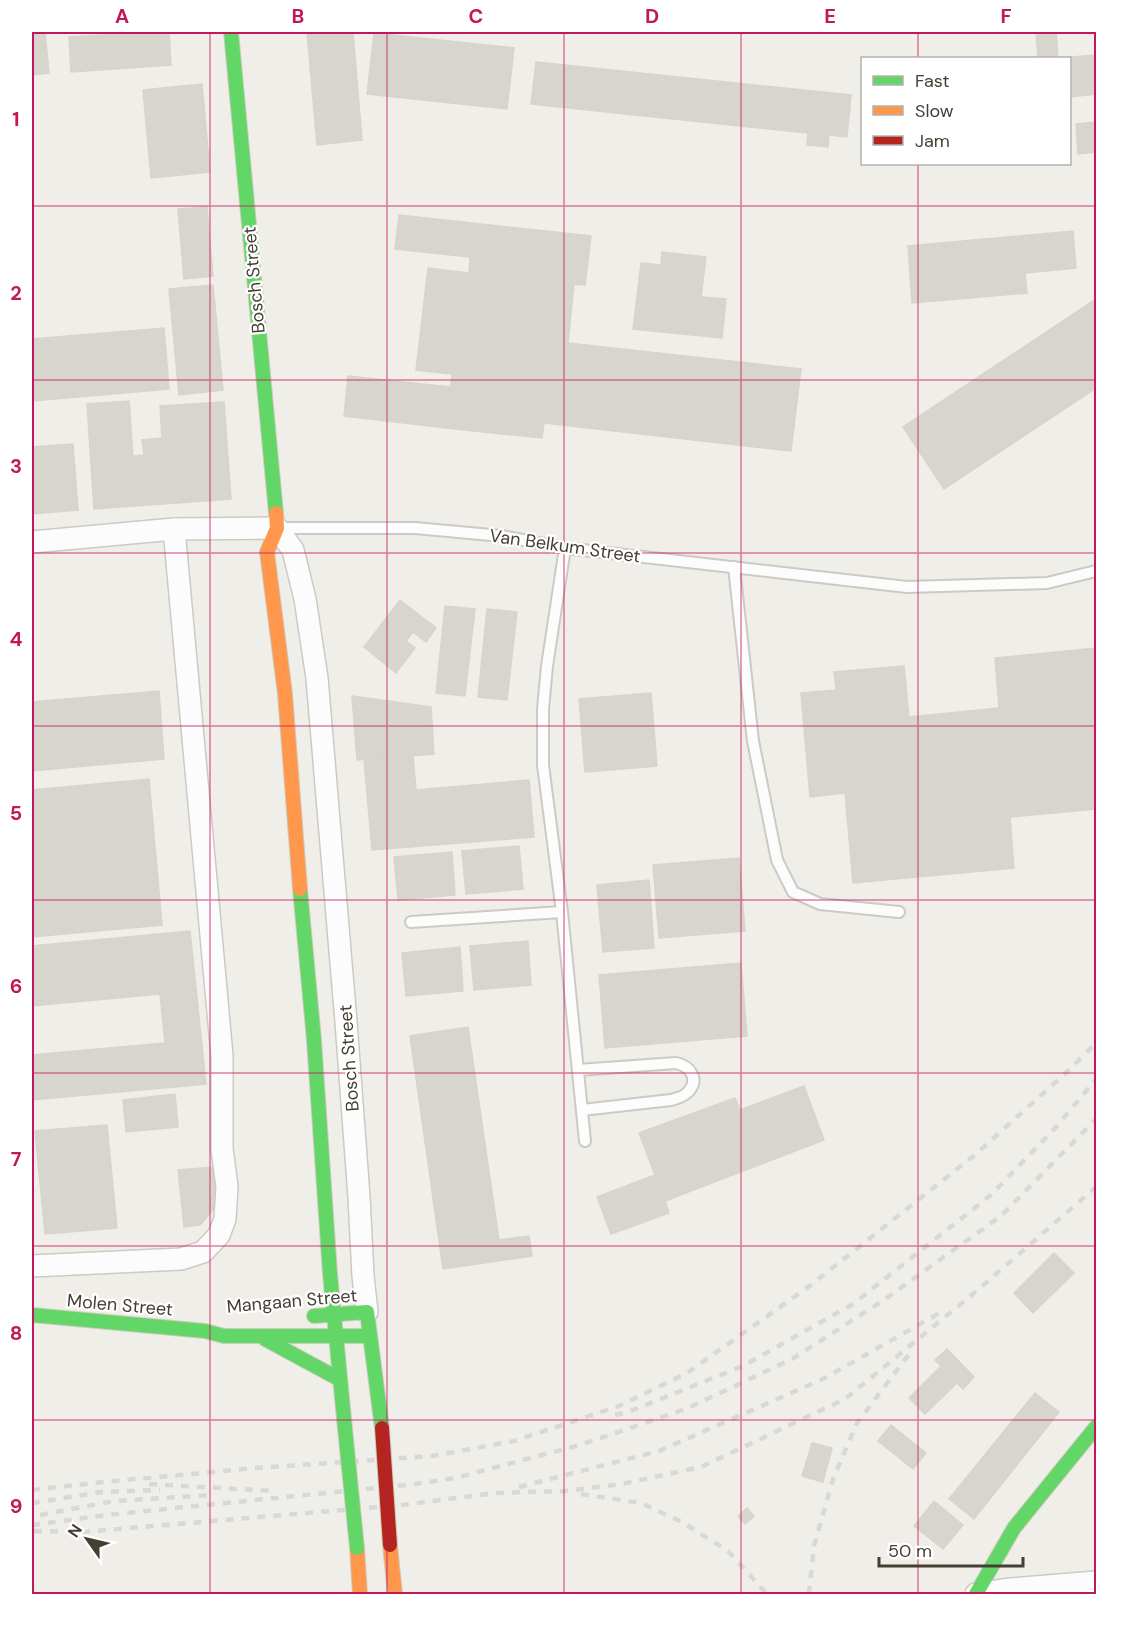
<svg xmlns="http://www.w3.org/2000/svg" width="1128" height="1626" font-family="'DM Sans',sans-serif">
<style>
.building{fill:#d8d5ce;stroke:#d8d4cd;stroke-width:1.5}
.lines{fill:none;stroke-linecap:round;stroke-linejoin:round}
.lane-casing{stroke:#cccac4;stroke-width:14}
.street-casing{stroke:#cccac4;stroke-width:24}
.fast-casing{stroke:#cfcbbe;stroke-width:16}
.slow-casing{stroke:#cfcbbe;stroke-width:16}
.lane{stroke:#fdfcfc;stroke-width:10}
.street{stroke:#fdfcfc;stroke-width:21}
.fast{stroke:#63d668;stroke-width:14}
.slow{stroke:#ff974d;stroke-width:14}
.rail{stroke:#d8d8d7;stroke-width:4.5;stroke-dasharray:8 8;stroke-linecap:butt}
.fast-bridge-casing{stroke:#cfcbbe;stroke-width:16;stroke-linecap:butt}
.jam-bridge-casing{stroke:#cfcbbe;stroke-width:16;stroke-linecap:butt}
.fast-bridge{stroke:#63d668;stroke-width:14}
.jam-bridge{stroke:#b3261e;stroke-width:14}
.grid{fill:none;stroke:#c2185b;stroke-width:1.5;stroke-opacity:0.55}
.labels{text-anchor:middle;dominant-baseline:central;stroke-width:4.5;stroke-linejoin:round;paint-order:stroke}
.street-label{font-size:18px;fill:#453f33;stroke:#fff}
.neatline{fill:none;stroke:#c2185b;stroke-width:2}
.grid-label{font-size:20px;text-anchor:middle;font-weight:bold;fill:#c2185b}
</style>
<rect width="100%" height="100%" fill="#f0eee8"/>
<g class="building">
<path d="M 32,32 L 45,32 L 49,73 L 32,75 Z"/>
<path d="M 150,32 L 169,32 L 171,65 L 71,72 L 69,37 Z"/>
<path d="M 307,32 L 353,32 L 362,140 L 317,145 Z"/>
<path d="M 1036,32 L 1056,32 L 1058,58 L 1096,55 L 1096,94 L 1070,97 L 1070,58 L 1038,58 Z"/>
<path d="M 374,33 L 514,48 L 507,109 L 367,94 Z"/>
<path d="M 536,62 L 851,95 L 847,137 L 829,135 L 828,147 L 807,145 L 808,133 L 531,104 Z"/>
<path d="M 202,84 L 210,172 L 151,178 L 143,90 Z"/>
<path d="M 1096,122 L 1096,152 L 1078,154 L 1076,124 Z"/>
<path d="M 207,207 L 213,276 L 184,279 L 178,209 Z"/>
<path d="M 399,215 L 591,236 L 585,285 L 574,284 L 568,343 L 801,369 L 791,451 L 544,423 L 542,438 L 446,428 L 452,374 L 416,370 L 428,268 L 469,273 L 470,257 L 395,249 Z"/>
<path d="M 1073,231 L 1076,268 L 1025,273 L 1027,293 L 912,303 L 908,246 Z"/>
<path d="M 662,252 L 706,257 L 701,297 L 726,299 L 722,338 L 633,329 L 641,263 L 661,265 Z"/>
<path d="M 213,285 L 223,390 L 179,395 L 169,289 Z"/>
<path d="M 1096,299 L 1096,388 L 944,489 L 903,427 Z"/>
<path d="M 164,328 L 169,389 L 32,401 L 32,339 Z"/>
<path d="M 348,376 L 450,387 L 446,428 L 344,416 Z"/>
<path d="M 129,401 L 133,456 L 144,455 L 142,440 L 162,438 L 160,406 L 224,402 L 231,499 L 94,509 L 87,404 Z"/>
<path d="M 73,444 L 78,510 L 32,514 L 32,447 Z"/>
<path d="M 400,600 L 436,628 L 426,642 L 413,632 L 406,641 L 415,648 L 396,673 L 364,647 Z"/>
<path d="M 445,606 L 475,609 L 465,696 L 436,693 Z"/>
<path d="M 487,609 L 517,612 L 507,700 L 478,697 Z"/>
<path d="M 1096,648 L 1096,809 L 1010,817 L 1014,868 L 853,883 L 845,793 L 810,797 L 801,693 L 836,690 L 834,672 L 904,666 L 909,717 L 999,708 L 995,658 Z"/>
<path d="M 159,691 L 164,759 L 32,771 L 32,702 Z"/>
<path d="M 651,693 L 657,766 L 585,772 L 579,699 Z"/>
<path d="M 352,696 L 431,707 L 434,754 L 357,760 Z"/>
<path d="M 413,756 L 416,790 L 529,780 L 534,837 L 372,850 L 364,760 Z"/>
<path d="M 149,779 L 162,925 L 32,937 L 32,790 Z"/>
<path d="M 519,846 L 523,889 L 466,894 L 462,851 Z"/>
<path d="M 452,852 L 455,895 L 398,900 L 394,857 Z"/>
<path d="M 739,858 L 745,931 L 659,938 L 653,865 Z"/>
<path d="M 649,880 L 654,948 L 603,952 L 597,885 Z"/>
<path d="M 190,931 L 206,1084 L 32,1100 L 32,1055 L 165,1043 L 160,994 L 32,1006 L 32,946 Z"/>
<path d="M 528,941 L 531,985 L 474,990 L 470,946 Z"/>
<path d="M 460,947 L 463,991 L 406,996 L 402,953 Z"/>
<path d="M 741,963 L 747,1036 L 605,1048 L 599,975 Z"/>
<path d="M 468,1027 L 499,1240 L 529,1236 L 532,1256 L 443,1269 L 410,1036 Z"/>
<path d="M 804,1086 L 824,1140 L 665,1201 L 669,1213 L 611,1234 L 597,1197 L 655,1175 L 639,1133 L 735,1098 L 740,1110 Z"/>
<path d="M 175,1094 L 178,1127 L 126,1132 L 123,1100 Z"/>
<path d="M 107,1125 L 117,1228 L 45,1234 L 35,1131 Z"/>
<path d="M 214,1167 L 218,1204 L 200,1225 L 184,1227 L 178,1170 Z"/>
<path d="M 1054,1253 L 1074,1273 L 1033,1313 L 1014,1293 Z"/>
<path d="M 947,1349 L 974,1377 L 963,1389 L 957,1383 L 925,1414 L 909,1398 L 941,1366 L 935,1360 Z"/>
<path d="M 1035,1393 L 1059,1412 L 974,1519 L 949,1499 Z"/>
<path d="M 891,1425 L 926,1453 L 913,1469 L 878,1441 Z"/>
<path d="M 812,1443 L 832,1448 L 823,1482 L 802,1476 Z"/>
<path d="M 934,1501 L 963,1525 L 943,1549 L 914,1526 Z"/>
<path d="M 747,1508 L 754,1516 L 745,1524 L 738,1516 Z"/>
</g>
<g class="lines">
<g class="lane-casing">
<g id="lane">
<path d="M 280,528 L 415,528 L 502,536 L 565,548 L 907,587 L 1047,583 L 1096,571"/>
<path d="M 565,548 L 547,666 L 543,709 L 543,765 L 562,912 L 585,1141"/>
<path d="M 734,567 L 753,741 L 777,860 L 793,892 L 820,904 L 899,912"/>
<path d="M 411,922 L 562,912"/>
<path d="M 578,1070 L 676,1063 C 690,1066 700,1079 688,1092 C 684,1097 677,1098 671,1100 L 582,1110"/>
</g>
</g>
<g class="street-casing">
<g id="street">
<path d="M 32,542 L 174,529 L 277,528 L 293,550 L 305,599 L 317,678 L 346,1022 L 359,1197 L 363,1276 L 367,1312"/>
<path d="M 32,1266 L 181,1259 L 203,1252 L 219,1235 L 225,1219 L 227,1187 L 222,1149 L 222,1056 L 174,529"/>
<path d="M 976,1594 L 1011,1589 L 1096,1582"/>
</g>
</g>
<g class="fast-casing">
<g id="fast">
<path d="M 231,32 L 276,513"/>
<path d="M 300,889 L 314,1040 L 330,1274 L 345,1429"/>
<path d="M 32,1315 L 205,1331 L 224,1336 L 370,1336"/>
<path d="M 314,1316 L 367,1312 L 382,1428"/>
<path d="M 265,1339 L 339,1379"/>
<path d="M 976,1594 L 1014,1528 L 1096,1427"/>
</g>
</g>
<g class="slow-casing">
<g id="slow">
<path d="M 276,513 L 277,528 L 267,552 L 285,694 L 300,889"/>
<path d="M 390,1545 L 395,1594"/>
<path d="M 357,1548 L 360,1594"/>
</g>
</g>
<use href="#lane" class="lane"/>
<use href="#street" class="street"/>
<use href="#fast" class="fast"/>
<use href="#slow" class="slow"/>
<g class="rail">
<path d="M 615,1415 L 628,1412 L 743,1366 L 853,1304 L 991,1195 L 1057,1126 L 1096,1079"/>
<path d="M 149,1484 L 274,1491"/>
<path d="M 519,1487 L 659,1451 L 823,1379 L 943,1311"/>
<path d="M 32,1490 L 104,1482 L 256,1468 L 432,1456 L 514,1441 L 619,1406 L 687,1373 L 811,1285 L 976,1154 L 1070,1069 L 1096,1043"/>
<path d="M 581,1494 L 641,1503 L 682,1522 L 728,1551 L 767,1594"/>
<path d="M 32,1503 L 101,1492 L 160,1490"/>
<path d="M 40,1515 L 114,1501 L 213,1495"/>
<path d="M 32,1525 L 106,1515 L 415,1484 L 455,1478 L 580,1445 L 686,1409 L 792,1359 L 881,1302 L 1001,1216 L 1096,1119"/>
<path d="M 34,1531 L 83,1532 L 402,1505 L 496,1493 L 565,1491 L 622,1484 L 701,1467 L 845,1399 L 973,1294 L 1096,1187"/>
<path d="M 809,1594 L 814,1546 L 833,1479 L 857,1423 L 910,1353"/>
</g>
<g class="fast-bridge-casing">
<path id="fast-bridge" d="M 345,1429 L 357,1548"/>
</g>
<g class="jam-bridge-casing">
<path id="jam-bridge" d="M 382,1428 L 390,1545"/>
</g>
<use href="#fast-bridge" class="fast-bridge"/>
<use href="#jam-bridge" class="jam-bridge"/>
</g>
<path class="grid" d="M 210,32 L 210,1594M 387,32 L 387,1594M 564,32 L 564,1594M 741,32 L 741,1594M 918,32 L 918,58M 918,164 L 918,1594M 32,206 L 1096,206M 32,380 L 1096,380M 32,553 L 1096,553M 32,726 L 1096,726M 32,900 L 1096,900M 32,1073 L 1096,1073M 32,1246 L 1096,1246M 32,1420 L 1096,1420"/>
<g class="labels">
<g class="street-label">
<text transform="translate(254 280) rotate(-95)">Bosch Street</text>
<text transform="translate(565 546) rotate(8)">Van Belkum Street</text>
<text transform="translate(349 1058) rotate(-94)">Bosch Street</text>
<text transform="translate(292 1301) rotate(-5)">Mangaan Street</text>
<text transform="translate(120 1305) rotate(5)">Molen Street</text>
</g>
</g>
<rect width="1128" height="1626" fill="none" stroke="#ffffff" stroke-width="66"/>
<rect x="861" y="57" width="210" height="108" fill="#ffffff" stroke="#b5b2ad" stroke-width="1.5"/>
<rect x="873" y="76" width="30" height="9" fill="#63d668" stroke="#b5b2ad" stroke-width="1.5"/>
<text x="915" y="87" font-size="18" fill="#453f33">Fast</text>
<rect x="873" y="106" width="30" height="9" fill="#ff974d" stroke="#b5b2ad" stroke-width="1.5"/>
<text x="915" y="117" font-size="18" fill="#453f33">Slow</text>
<rect x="873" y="136" width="30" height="9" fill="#b3261e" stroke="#b5b2ad" stroke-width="1.5"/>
<text x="915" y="147" font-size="18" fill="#453f33">Jam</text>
<g transform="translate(87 1539) rotate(304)" stroke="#ffffff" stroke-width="4.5" paint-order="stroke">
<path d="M0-4.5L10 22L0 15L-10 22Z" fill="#453f33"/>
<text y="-9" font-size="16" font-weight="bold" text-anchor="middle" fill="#453f33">N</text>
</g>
<path d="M879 1557v9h144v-9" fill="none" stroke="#453f33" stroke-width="3"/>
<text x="888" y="1557" font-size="18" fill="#453f33" stroke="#ffffff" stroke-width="4.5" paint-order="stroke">50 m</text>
<rect x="33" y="33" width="1062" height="1560" class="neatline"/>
<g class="grid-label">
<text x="122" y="23">A</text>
<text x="298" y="23">B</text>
<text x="476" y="23">C</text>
<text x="652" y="23">D</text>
<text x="830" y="23">E</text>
<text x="1006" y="23">F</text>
<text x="16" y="126">1</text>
<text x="16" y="300">2</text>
<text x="16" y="473">3</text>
<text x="16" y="646">4</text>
<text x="16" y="820">5</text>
<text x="16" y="993">6</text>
<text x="16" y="1166">7</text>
<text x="16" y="1340">8</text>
<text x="16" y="1513">9</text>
</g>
</svg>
